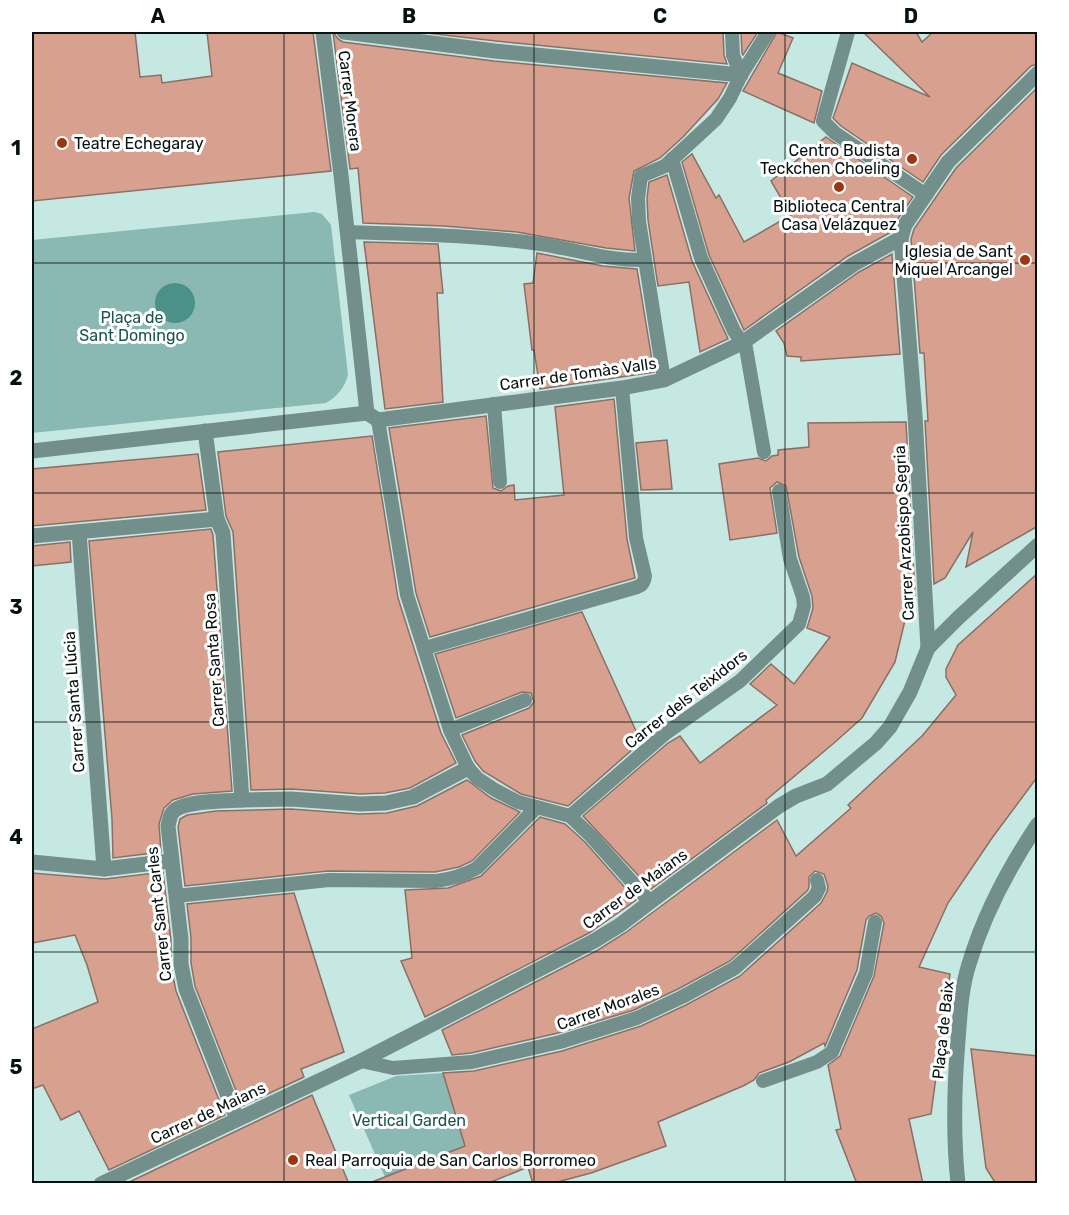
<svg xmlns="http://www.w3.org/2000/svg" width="1069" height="1215" font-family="Rubik,sans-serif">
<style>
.green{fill:#8ab8b2}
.water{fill:#4b9089}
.building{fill:#d8a18f;stroke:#896f66;stroke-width:1.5}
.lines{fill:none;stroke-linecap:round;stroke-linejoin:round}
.lane{stroke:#738f8b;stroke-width:14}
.street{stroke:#738f8b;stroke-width:15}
.grid{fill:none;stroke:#061210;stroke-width:1.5;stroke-opacity:0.55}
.poi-dot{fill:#9c3510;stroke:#fff;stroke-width:2}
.labels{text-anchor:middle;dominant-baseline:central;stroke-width:6;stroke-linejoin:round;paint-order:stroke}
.street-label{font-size:16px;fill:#061210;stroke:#fff}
.poi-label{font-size:16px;fill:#061210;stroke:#fff;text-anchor:start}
.park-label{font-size:16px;fill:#1a554f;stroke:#fff}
.neatline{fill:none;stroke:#061210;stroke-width:2}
.grid-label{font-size:20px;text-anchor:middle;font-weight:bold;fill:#061210}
</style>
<rect width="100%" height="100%" fill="#c6e8e3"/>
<g class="green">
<path d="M 314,212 L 322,214 L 331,225 L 348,375 C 344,388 338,396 326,403 L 32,433 L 32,240 Z"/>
<path d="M 443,1073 L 465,1146 L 385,1177 L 349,1095 L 396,1076 Z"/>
</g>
<circle class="water" cx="175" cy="303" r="20"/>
<g class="building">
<path d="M 32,32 L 135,32 L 140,77 L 161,75 L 162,83 L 212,76 L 207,32 L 313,32 L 331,171 L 32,201 Z"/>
<path d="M 333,32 L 338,39 L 343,42 L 494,61 L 727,83 L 718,99 L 683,137 L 660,158 L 634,171 L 629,198 L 635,251 L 606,248 L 517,232 L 444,226 L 363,223 L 358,168 L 350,169 Z"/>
<path d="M 418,32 L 723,32 L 724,55 L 727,64 L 496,41 Z"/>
<path d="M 741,32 L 758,32 L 743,55 L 742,53 Z"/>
<path d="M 777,32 L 793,38 L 778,73 L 822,91 L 814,123 L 743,91 Z"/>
<path d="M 863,32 L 916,32 L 922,42 L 933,32 L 1038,32 L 1038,64 L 1031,66 L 941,155 L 923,182 L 841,126 L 833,118 L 852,63 L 930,97 Z"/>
<path d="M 1038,87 L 1038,526 L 966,567 L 973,532 L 945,578 L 934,584 L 925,421 L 928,421 L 924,353 L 920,353 L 911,239 L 914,229 L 956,168 Z"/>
<path d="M 826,137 L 913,197 L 897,220 L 893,231 L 848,256 L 744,330 L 709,255 L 682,162 L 692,154 L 716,198 L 719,195 L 744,242 L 791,215 L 771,181 Z"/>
<path d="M 667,175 L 692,261 L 728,339 L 700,352 L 689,282 L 658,286 L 648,220 L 647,198 L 649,182 Z"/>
<path d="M 364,242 L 438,244 L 443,293 L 437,293 L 443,402 L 385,409 Z"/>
<path d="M 537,253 L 603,266 L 637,269 L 654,372 L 540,389 L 534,350 L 532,350 L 524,284 L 533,283 Z"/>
<path d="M 892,254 L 900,354 L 801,361 L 801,357 L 787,356 L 784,343 L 776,331 L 859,272 Z"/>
<path d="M 614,399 L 627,539 L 635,578 L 430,637 L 416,593 L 389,428 L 486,416 L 493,488 L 501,491 L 508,486 L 514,485 L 515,500 L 564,495 L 555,407 Z"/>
<path d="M 906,422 L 915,595 L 912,595 L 908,608 L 895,662 L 862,718 L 834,743 L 766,800 L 767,803 L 651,889 L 583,816 L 668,743 L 680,736 L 700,763 L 777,705 L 750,684 L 771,664 L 794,684 L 830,637 L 807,628 L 813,608 L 812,596 L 799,557 L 786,486 L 777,482 L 770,488 L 777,533 L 730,540 L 719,464 L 758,458 L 766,461 L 772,456 L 778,455 L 778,450 L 809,447 L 808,423 Z"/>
<path d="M 372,436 L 398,598 L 441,733 L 456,763 L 410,788 L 385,793 L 360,794 L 292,789 L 251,790 L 233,532 L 226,516 L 218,452 Z"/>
<path d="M 667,440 L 672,489 L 641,490 L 636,443 Z"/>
<path d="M 198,454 L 206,510 L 32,526 L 32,469 Z"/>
<path d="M 211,529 L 213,535 L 232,791 L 193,794 L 173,800 L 164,808 L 159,824 L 161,852 L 113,858 L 112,819 L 89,541 Z"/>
<path d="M 70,542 L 71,562 L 32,566 L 32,546 Z"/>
<path d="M 1038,573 L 1038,776 L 992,838 L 948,903 L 919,967 L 950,974 L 931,1114 L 909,1119 L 923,1184 L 857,1184 L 836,1130 L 841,1129 L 828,1065 L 840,1056 L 874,976 L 884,923 L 881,916 L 876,913 L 869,916 L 866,920 L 857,970 L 825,1046 L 824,1043 L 789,1062 L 759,1073 L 754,1080 L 743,1086 L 658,1122 L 666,1146 L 591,1173 L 550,1184 L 533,1184 L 528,1167 L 486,1184 L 373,1184 L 372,1182 L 465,1146 L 443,1073 L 474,1071 L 562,1051 L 641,1026 L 686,1005 L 740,976 L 821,903 L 827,892 L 828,886 L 824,874 L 815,871 L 809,877 L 809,887 L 808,890 L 730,961 L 678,989 L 634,1010 L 558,1033 L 471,1053 L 452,1055 L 442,1030 L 598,950 L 625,933 L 777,820 L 796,856 L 851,808 L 848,805 L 922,736 L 956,695 L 946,677 L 946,669 L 958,645 Z"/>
<path d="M 582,612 L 641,742 L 568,806 L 521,794 L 483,771 L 475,761 L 462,735 L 529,708 L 534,702 L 531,693 L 522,692 L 456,718 L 435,654 Z"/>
<path d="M 467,780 L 491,798 L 520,812 L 472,861 L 459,867 L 435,872 L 328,871 L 185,886 L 178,827 L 180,819 L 187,815 L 216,811 L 291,809 L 359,814 L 387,813 L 417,806 Z"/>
<path d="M 540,817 L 565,824 L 585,842 L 636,900 L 589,933 L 425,1017 L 401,961 L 412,958 L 405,890 L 448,888 L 481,876 Z"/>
<path d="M 163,872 L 171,940 L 171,966 L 176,991 L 225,1115 L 109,1170 L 79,1111 L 61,1120 L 43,1085 L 32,1089 L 32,1029 L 98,1002 L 87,965 L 75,935 L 32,943 L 32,873 L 105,879 Z"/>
<path d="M 294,893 L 344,1052 L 301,1069 L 304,1077 L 242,1106 L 195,986 L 191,963 L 191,938 L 187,904 Z"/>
<path d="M 971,1049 L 1038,1056 L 1038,1184 L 996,1184 L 986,1168 Z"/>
<path d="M 312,1095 L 349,1184 L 125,1184 Z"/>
</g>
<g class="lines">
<g class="lane">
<path d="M 732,32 L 733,55 L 741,75"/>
<path d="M 848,32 L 823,121 L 835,133 L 926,195"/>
<path d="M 672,159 L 701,258 L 734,331 L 746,348 L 764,452"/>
<path d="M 347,232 C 411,234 476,235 540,244 C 575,249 608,261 644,260"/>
<path d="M 664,380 L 639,221 L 638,198 L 641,176 L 665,166 L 716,119 L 730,98 L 741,75 L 768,32"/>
<path d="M 494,404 L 500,482"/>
<path d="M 378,420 L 407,595 L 450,730 L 468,768 L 477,778 L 495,790 L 518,802 L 570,816 L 591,836 L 650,902"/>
<path d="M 425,648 L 634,588 C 641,586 644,584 645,576 L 636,538 L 622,388"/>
<path d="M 450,730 L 525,700"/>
<path d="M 570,816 L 666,733 L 740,681 L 799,624 L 804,606 L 803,597 L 790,559 L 779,491"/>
<path d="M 176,896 L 329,880 L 436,881 C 451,879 463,876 477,868 L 536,808"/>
<path d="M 361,1061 L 393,1068 L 472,1062 L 560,1042 L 637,1018 L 682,997 L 735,968 L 815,896 L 819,888 L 817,880"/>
<path d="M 763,1081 L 817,1062 L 832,1052 L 866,973 L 875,922"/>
</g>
<g class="street">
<path d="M 323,32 L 341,175 L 367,413"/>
<path d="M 344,32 L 495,51 L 741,75"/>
<path d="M 367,413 L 378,420 L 622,388 L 664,380 L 742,343 L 854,264 L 901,238"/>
<path d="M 205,431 L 217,519 L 223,533 L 242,800 C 226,801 181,800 172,813 C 170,816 169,822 168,826 L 181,939 L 181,964 L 186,989 L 237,1119"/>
<path d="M 32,451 L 367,413"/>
<path d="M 79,532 L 104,869"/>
<path d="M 32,536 L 217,519"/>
<path d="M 928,648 L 915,415 L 901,238 L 905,225 L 948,162 L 1038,73"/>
<path d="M 242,800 L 291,799 L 360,804 L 386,803 L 413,797 L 468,768"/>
<path d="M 32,862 L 104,869 L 171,861"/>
<path d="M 101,1184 L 361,1061 L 594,941 L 620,925 L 650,902 L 779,806 L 796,796 L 827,784 L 876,743 L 890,727 L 910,692 L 928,648 L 958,618 L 1038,545"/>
<path d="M 958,1184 C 953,1136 954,1089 958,1041 C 960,1015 961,989 969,964 C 984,914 1009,867 1038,824"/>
</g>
</g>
<path class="grid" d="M 284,32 L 284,1184M 534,32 L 534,1184M 785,32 L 785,1184M 32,263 L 1038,263M 32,493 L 1038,493M 32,722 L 1038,722M 32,952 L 1038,952"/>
<g class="poi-dot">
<circle cx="62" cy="143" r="6"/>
<circle cx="912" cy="159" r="6"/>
<circle cx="839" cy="187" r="6"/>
<circle cx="1025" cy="260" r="6"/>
<circle cx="293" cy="1160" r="6"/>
</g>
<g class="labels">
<g class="street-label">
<text transform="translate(350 101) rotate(83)">Carrer Morera</text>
<text transform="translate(578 374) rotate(-8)">Carrer de Tomàs Valls</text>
<text transform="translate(904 533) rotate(-93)">Carrer Arzobispo Segria</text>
<text transform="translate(214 660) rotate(-94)">Carrer Santa Rosa</text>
<text transform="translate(686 699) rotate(-38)">Carrer dels Teixidors</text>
<text transform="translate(74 702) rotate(-94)">Carrer Santa Llúcia</text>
<text transform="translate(635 889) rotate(-36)">Carrer de Maians</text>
<text transform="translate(159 914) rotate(-96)">Carrer Sant Carles</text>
<text transform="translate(608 1007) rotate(-20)">Carrer Morales</text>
<text transform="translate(943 1030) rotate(-84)">Plaça de Baix</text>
<text transform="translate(208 1113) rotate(-25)">Carrer de Maians</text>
</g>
<g class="poi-label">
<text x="74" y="143">Teatre Echegaray</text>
<text x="900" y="150" text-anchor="end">Centro Budista<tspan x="900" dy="18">Teckchen Choeling</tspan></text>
<text x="839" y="206" text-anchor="middle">Biblioteca Central<tspan x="839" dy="18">Casa Velázquez</tspan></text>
<text x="1013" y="251" text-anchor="end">Iglesia de Sant<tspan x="1013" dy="18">Miquel Arcangel</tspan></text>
<text x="305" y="1160">Real Parroquia de San Carlos Borromeo</text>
</g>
<g class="park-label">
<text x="132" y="317">Plaça de<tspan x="132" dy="18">Sant Domingo</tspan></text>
<text x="409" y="1120">Vertical Garden</text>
</g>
</g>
<rect width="1069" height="1215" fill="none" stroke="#ffffff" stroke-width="66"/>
<rect x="33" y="33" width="1003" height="1149" class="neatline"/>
<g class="grid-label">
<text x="158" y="23">A</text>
<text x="409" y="23">B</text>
<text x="660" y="23">C</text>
<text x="911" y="23">D</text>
<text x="16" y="155">1</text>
<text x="16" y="385">2</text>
<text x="16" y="614">3</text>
<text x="16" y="844">4</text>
<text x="16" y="1074">5</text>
</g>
</svg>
